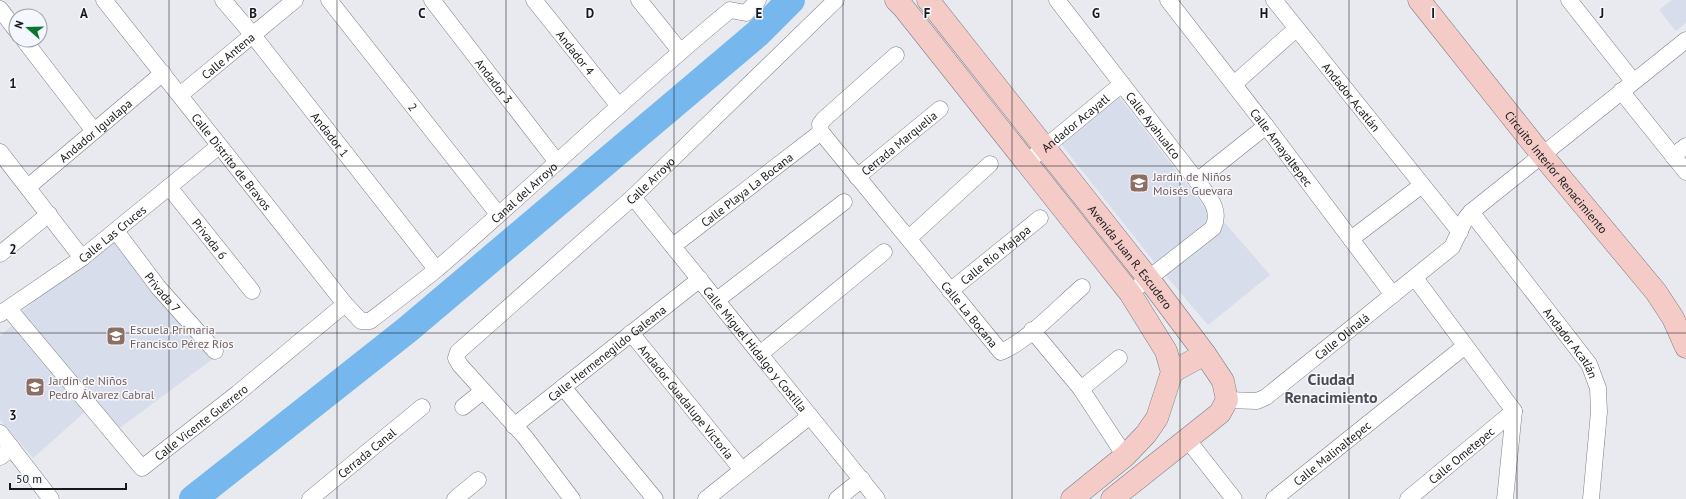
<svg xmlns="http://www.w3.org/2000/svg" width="1686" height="499" font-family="'PT Sans',sans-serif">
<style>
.built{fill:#d8ddeb}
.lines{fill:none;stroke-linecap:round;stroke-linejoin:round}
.river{stroke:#76b8ed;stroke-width:28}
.street-casing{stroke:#7c7e84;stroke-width:17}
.secondary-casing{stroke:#7c7e84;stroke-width:23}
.street{stroke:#fff;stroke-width:16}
.secondary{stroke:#f4cbc7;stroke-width:22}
.grid{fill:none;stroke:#17181a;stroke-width:1;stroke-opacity:0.55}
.labels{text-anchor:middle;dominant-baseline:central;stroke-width:3;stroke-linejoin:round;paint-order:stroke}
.street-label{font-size:12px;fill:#17181a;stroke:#f5f7fe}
.education-label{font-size:12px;fill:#785e54;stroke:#f5f7fe;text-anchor:start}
.district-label{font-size:16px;font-weight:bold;fill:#4a4c51;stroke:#f5f7fe}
.grid-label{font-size:13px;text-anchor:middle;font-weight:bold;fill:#17181a;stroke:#f5f7fe;stroke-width:3;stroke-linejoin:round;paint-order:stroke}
</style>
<rect width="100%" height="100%" fill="#e8eaf0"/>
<g class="built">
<path d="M 1672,0 L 1686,0 L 1686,23 L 1676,31 L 1659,10 Z"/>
<path d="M 1117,94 L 1212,217 L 1155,263 L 1058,140 Z"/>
<path d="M 1225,223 L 1270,275 L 1208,325 L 1163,272 Z"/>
<path d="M 115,235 L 214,358 L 113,433 L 18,315 Z"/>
<path d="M 16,322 L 88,409 L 33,458 L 0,420 L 0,336 Z"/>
</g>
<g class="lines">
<path class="river" d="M 193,499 L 407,330 L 757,34 L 791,0"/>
<g class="street-casing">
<g id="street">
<path id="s1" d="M 104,0 L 345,304 L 361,321 L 370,321 C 392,304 415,287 437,269 C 536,184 629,93 730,10 L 746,13 L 758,0"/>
<path id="s2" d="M 223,0 L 252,34 L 436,269"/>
<path id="s3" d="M 329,0 L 498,214"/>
<path id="s4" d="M 432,0 L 557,162"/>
<path id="s5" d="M 534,0 L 618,105"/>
<path d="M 639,0 L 680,51"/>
<path id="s6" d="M 1057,0 L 1197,181 C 1208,196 1222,209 1213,228 L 1130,293"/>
<path id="s7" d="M 1168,0 L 1266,126 L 1393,295"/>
<path id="s8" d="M 1274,0 L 1460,232"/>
<path d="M 1569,0 L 1633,81"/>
<path d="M 0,9 L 16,30"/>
<path d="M 24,40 L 94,131"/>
<path id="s9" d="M 896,55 L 824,119 L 820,124 L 821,132 L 1001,352 C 1027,341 1059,307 1082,287"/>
<path d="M 1234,84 L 1296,29"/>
<path d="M 1621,91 L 1686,172"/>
<path id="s10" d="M 180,95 L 295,0"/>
<path d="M 0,152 L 82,258"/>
<path d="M 1673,156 L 1686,146"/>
<path id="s11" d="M 1027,162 L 1122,84"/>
<path id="s12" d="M 857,177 L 940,109"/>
<path d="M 1197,181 L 1266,126"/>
<path id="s13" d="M 28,187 L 163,73"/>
<path id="s14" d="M 169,187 L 252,291"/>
<path id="s15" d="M 633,197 L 877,499"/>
<path id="s16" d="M 1471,212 L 1589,364 L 1598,388 L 1599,412 L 1591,499"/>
<path id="s17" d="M 116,231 L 158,287 L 215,351"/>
<path d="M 909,238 L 990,164"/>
<path d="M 1351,239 L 1422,185"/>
<path id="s18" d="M 673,246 L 821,132"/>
<path d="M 0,254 L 49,214"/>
<path d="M 1415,278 L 1514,411 L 1505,499"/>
<path id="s19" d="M 950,291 L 1040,218"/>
<path d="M 717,300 L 844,202"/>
<path id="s20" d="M 9,309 L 142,468 L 238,393 L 345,304"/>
<path id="s21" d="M 0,314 L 82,258 L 219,146"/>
<path d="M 1032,330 L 1081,389 L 1125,456"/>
<path id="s22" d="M 631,333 L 742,470"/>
<path d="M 760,354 L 884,252"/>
<path d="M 563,387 L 655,499"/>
<path d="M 1081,389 L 1119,358"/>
<path id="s23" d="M 1227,400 L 1257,401 L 1266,397 L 1452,247 L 1466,218 L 1471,212 L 1686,40"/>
<path d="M 463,407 L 483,391"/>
<path id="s24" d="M 514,426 L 700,279"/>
<path d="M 0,433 L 51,499"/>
<path d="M 1187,439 L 1234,499"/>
<path d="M 0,457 L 12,448"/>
<path id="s25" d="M 310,499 L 422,407"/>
<path d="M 455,499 L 478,480"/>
<path id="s26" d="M 572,499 L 525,437 L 460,365 L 456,358 L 458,352 L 633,197 L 836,0"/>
<path d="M 706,499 L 810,416"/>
<path d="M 837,499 L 862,479"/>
<path id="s27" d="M 1274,499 L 1465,346"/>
<path id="s28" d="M 1408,499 L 1514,411"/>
</g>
</g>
<g class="secondary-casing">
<g id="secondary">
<path d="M 896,0 L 903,7 L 1130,293 L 1166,351 L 1172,372 L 1157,418 L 1146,434 L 1125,456 L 1072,499"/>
<path id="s29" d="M 928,0 L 1148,278 L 1205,354 L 1223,381 L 1227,400 L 1220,413 L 1112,499"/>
<path id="s30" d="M 1419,0 L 1542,155 L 1656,292 L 1673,318 L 1686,347"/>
<path d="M 1172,372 L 1205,354"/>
</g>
</g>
<use href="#street" class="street"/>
<use href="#secondary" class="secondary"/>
</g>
<path class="grid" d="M 169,0 L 169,499M 337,0 L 337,499M 506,0 L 506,499M 674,0 L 674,499M 843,0 L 843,499M 1012,0 L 1012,499M 1180,0 L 1180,499M 1349,0 L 1349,499M 1517,0 L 1517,499M 0,166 L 1686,166M 0,333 L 1686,333"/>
<defs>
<g id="school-square" transform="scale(1)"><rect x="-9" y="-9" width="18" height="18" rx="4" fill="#8d6e63" stroke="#f5f7fe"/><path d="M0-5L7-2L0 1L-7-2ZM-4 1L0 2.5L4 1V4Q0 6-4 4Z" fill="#fff"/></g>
</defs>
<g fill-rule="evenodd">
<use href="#school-square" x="1139" y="183"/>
<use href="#school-square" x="116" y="336"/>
<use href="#school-square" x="35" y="387"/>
</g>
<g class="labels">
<g class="street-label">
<text stroke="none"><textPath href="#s5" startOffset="67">Andador 4</textPath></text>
<text stroke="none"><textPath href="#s10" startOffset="62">Calle Antena</textPath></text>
<text stroke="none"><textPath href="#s4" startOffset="102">Andador 3</textPath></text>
<text stroke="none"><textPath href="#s8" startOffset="124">Andador Acatlán</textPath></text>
<text stroke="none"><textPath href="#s3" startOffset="136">2</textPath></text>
<text stroke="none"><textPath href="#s11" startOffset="62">Andador Acayatl</textPath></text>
<text stroke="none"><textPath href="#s6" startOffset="158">Calle Ayahualco</textPath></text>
<text stroke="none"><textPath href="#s13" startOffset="88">Andador Igualapa</textPath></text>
<text stroke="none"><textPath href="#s2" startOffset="172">Andador 1</textPath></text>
<text stroke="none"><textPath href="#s12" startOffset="54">Cerrada Marquelia</textPath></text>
<text stroke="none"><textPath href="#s7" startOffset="186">Calle Amayaltepec</textPath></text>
<text stroke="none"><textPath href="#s1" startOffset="206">Calle Distrito de Bravos</textPath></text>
<text stroke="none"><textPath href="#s30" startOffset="220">Circuito Interior Renacimiento</textPath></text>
<text stroke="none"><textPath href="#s26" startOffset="447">Calle Arroyo</textPath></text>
<text stroke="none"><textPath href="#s18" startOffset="93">Calle Playa La Bocana</textPath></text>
<text stroke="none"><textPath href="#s1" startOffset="621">Canal del Arroyo</textPath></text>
<text stroke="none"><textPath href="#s21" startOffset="138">Calle Las Cruces</textPath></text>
<text stroke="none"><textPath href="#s14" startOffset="66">Privada 6</textPath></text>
<text stroke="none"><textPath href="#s19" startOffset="58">Calle Río Majapa</textPath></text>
<text stroke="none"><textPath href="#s29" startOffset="327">Avenida Juan R. Escudero</textPath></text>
<text stroke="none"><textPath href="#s17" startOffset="77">Privada 7</textPath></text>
<text stroke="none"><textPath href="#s9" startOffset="346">Calle La Bocana</textPath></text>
<text stroke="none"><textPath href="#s23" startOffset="137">Calle Olinalá</textPath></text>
<text stroke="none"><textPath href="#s16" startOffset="165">Andador Acatlán</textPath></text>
<text stroke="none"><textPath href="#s15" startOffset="195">Calle Miguel Hidalgo y Costilla</textPath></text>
<text stroke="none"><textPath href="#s24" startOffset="118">Calle Hermenegildo Galeana</textPath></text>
<text stroke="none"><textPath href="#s22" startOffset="88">Andador Guadalupe Victoria</textPath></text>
<text stroke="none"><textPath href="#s20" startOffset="282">Calle Vicente Guerrero</textPath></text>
<text stroke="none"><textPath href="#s27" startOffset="74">Calle Malinaltepec</textPath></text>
<text stroke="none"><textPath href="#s25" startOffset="73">Cerrada Canal</textPath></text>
<text stroke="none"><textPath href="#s28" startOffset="69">Calle Ometepec</textPath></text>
</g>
<g class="education-label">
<text x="1153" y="176">Jardín de Niños<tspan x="1153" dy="14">Moisés Guevara</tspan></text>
<text x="130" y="329">Escuela Primaria<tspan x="130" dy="14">Francisco Pérez Ríos</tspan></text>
<text x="49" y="380">Jardín de Niños<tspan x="49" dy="14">Pedro Álvarez Cabral</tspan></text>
</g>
<g class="district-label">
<text x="1331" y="379">Ciudad<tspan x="1331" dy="18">Renacimiento</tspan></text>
</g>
</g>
<g class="grid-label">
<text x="84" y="18">A</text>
<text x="253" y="18">B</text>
<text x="422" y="18">C</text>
<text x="590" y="18">D</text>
<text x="759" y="18">E</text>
<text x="927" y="18">F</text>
<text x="1096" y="18">G</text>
<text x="1264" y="18">H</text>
<text x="1433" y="18">I</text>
<text x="1602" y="18">J</text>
<text x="13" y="88">1</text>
<text x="13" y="254">2</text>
<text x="13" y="420">3</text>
</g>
<g transform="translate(28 28) rotate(290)"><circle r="19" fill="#f5f7fe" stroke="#9c9ea3"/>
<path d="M0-3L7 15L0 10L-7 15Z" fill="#0a782c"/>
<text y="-6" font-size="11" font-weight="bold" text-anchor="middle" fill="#17181a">N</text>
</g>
<path d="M10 483v6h116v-6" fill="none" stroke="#17181a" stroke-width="2"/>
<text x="16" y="483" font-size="12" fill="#17181a" stroke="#f5f7fe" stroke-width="3" paint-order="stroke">50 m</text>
</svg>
